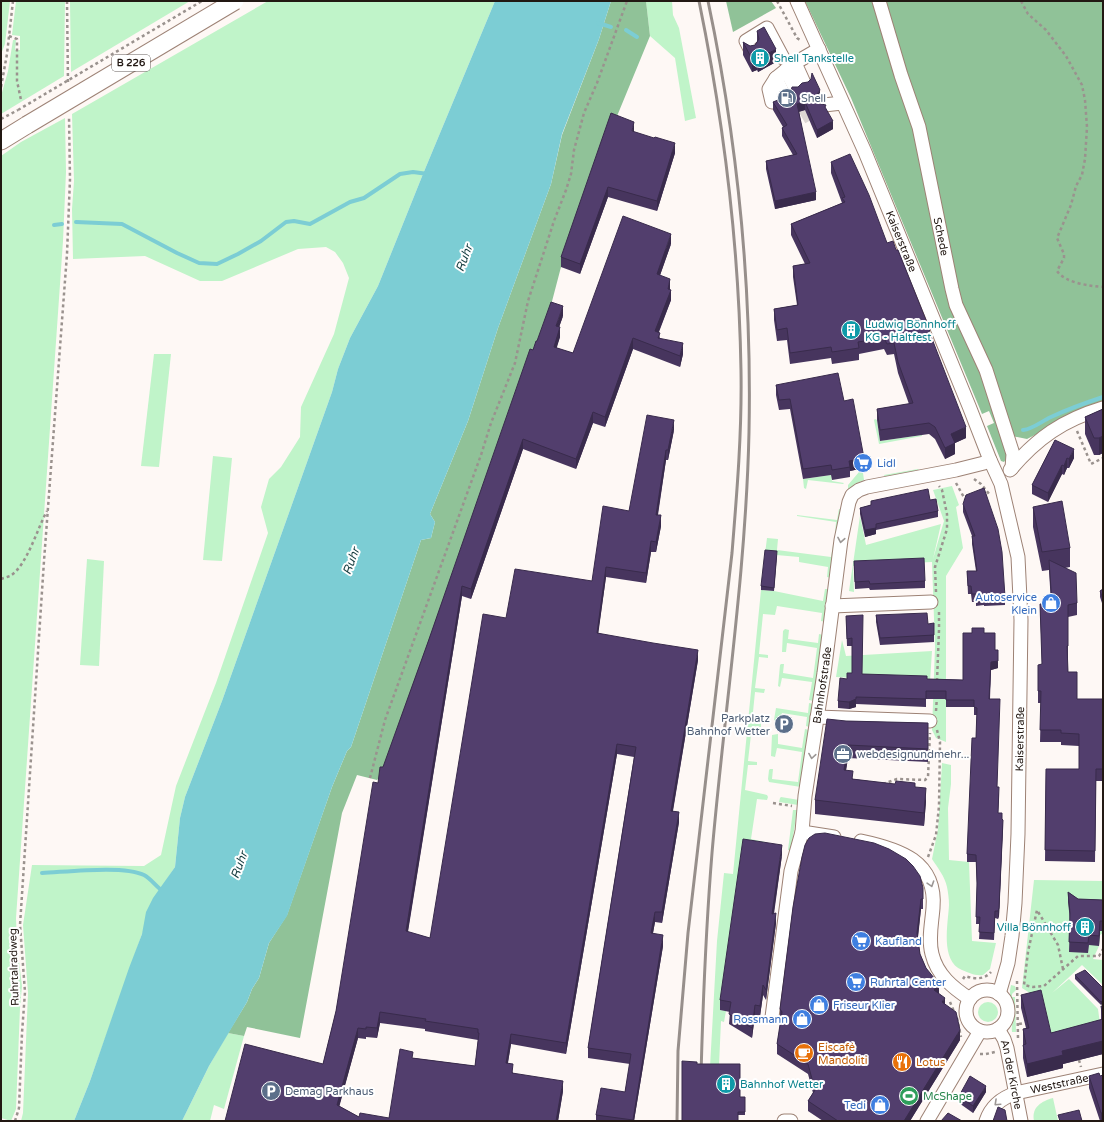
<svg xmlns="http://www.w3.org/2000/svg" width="1104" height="1122" font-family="'Varela Round',sans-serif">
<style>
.green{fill:#c0f4c9}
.forest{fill:#90c298}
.water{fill:#7ccdd4}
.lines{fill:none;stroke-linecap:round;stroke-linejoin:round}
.stream{stroke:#7ccdd4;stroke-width:4}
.minor-tunnel{stroke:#ddd6d3;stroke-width:13;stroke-dasharray:13 6;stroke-linecap:butt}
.minor-casing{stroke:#9d8275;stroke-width:15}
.major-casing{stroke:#9d8275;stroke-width:19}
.path{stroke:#9a928e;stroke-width:2.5;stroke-dasharray:3 3;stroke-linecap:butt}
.minor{stroke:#fff;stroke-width:13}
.major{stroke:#fff;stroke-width:17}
.rail{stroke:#978f8b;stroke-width:3}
.major-bridge-casing{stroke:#9d8275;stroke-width:19;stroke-linecap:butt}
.path-bridge{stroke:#9a928e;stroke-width:2.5;stroke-dasharray:3 3;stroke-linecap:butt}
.major-bridge{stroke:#fff;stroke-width:17}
.wall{fill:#47355e;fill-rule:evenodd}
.shaded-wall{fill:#392b4c}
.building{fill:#523e6d;stroke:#392b4c;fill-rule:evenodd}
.oneway{stroke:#9c9795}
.labels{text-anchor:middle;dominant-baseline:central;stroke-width:4;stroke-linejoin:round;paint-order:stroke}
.shield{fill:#fff;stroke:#645d5a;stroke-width:1}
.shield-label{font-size:10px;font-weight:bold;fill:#221813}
.culture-label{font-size:11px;fill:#0d838f;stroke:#fff;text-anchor:start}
.service-label{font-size:11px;fill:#4e5e75;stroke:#fff;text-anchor:start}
.street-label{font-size:11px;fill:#221813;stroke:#fff}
.shop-label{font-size:11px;fill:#366cbe;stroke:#fff;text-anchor:start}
.food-label{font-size:11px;fill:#c56008;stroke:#fff;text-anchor:start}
.leisure-label{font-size:11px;fill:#27864d;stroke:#fff;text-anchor:start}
.water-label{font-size:12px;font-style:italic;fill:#194043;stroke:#fff}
</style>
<rect width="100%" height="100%" fill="#fef8f5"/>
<g class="green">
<path d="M 1,1 L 10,1 L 5,44 L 1,54 Z"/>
<path d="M 16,1 L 65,1 L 64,76 L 1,114 L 1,96 L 8,71 L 13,40 L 16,40 L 15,50 L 20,50 L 20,36 L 12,35 Z"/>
<path d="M 70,1 L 190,1 L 71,72 Z"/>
<path d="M 268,1 L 495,1 L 423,174 L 378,286 L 350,338 L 338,369 L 332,392 L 222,701 L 185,797 L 180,818 L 175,867 L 167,879 L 142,934 L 90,1081 L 74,1121 L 21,1121 L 23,1113 L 28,993 L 23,925 L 32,865 L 144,866 L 161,855 L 176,786 L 216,683 L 268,533 L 261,507 L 269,479 L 281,467 L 300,437 L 301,407 L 334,334 L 349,278 L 343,263 L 335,252 L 326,247 L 298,249 L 222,281 L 200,281 L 145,256 L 73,259 L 72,209 L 74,181 L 72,114 Z"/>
<path d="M 646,1 L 672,1 L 673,15 L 679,28 L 696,118 L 685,121 L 675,58 L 650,36 Z"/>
<path d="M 65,118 L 66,172 L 63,241 L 16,918 L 17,945 L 22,986 L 20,1008 L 16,1109 L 11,1121 L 1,1118 L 1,156 L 21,142 Z"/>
<path d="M 154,354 L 171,354 L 159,467 L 141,466 Z"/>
<path d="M 875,419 L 877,420 L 880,441 L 922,435 L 922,436 L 879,444 L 874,420 Z"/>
<path d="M 213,456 L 232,458 L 222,561 L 203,560 Z"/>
<path d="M 918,469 L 919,470 L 885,477 L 884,475 Z"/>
<path d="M 859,472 L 863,473 L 864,480 L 855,484 L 848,490 L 848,485 Z"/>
<path d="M 831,475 L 832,481 L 844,483 L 843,484 L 808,480 L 806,489 L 804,488 L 803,479 Z"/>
<path d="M 952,486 L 959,505 L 956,507 L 963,548 L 946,576 L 946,742 L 936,738 L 932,730 L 935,647 L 932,562 L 853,566 L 854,592 L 849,591 L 860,516 L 866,545 L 941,524 L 933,559 L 944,521 L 933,490 Z"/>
<path d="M 839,509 L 841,509 L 837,535 L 835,534 L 836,522 L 797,516 L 797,515 L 837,520 Z"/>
<path d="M 767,538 L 778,539 L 777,550 L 831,557 L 833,545 L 835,545 L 831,578 L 827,577 L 828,567 L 799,562 L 799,557 L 765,554 Z"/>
<path d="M 87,559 L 104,561 L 99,666 L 80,665 Z"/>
<path d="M 825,589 L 829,589 L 825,622 L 821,621 L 822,613 L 777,606 L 775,615 L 763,614 L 759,654 L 768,655 L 768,658 L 759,657 L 755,688 L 765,689 L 764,693 L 755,692 L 752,722 L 761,723 L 761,727 L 752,726 L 748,761 L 757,762 L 757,765 L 748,765 L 745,790 L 767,795 L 768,797 L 767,800 L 757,799 L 751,839 L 765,842 L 763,852 L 720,1010 L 726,1011 L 724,1022 L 721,1021 L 719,1065 L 710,1067 L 717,941 L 724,873 L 733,874 L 761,590 L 774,591 L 823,601 Z"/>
<path d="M 785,629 L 789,630 L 788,639 L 818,643 L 819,634 L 823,635 L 813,701 L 809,700 L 812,682 L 782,678 L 780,687 L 778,686 L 780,665 L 781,664 L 784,664 L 783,673 L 813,678 L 817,648 L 787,643 L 786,652 L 782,652 L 783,631 Z"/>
<path d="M 842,640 L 846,656 L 932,651 L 930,682 L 836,677 Z"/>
<path d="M 809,703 L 813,704 L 809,727 L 806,726 L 807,717 L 782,713 L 779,722 L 774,720 L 776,708 L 808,713 Z"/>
<path d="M 805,729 L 809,730 L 801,787 L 769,782 L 768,779 L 769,770 L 770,769 L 773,769 L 772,779 L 798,782 L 802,752 L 777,748 L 775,757 L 771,756 L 772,735 L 778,734 L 778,744 L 802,748 Z"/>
<path d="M 942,763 L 951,765 L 951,784 L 948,808 L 949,860 L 969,862 L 972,941 L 996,943 L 990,969 L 983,975 C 974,976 970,973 962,970 C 940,961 948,924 949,905 C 949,899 948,892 947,887 C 945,877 938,868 932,859 L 938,829 Z"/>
<path d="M 781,797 L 799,800 L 798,805 L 779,802 L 780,798 Z"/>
<path d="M 793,810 L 797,810 L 791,851 L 788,850 Z"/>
<path d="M 1034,880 L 1103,881 L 1103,933 L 1100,935 L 1099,946 L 1093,959 L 1103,960 L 1103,985 L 1082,965 L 1052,993 L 1069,979 L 1098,1009 L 1101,1031 L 1051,1044 L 1036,997 L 1022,988 Z"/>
<path d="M 1011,985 L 1015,986 L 1016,990 L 1012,994 L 1012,997 L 1015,997 L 1016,1032 L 1012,1032 C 1011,1025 1014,1019 1013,1012 C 1013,1001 1008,998 1011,985 Z"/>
<circle cx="988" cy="1012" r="10"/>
<path d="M 228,1033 L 244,1036 L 224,1109 L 214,1105 L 210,1121 L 182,1121 L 209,1066 Z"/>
<path d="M 1053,1098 L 1058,1121 L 1034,1121 C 1031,1107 1042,1101 1053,1098 Z"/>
</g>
<g class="forest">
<path d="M 611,1 L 646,1 L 650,36 L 615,121 L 561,267 L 550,309 L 380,777 L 377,780 L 357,775 L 342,813 L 300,1038 L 247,1027 L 244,1036 L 228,1033 L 247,1002 L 252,989 L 259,978 L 269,943 L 287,915 L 332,787 L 347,751 L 351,747 L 421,540 L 431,538 L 435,522 L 430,514 L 468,421 L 498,328 L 551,184 L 562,135 L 599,39 Z"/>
<path d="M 726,1 L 771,1 L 776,8 L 733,32 Z"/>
<path d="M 805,1 L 1103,1 L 1103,403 L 1086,409 L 1027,439 L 1012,436 L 1007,458 L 1004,462 L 1001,461 L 987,426 L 994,423 L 989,411 L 982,414 L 851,98 Z"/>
</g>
<path class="water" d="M 495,1 L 611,1 L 599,39 L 562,134 L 551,184 L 498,328 L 468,421 L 430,514 L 435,522 L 431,538 L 421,540 L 351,747 L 347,751 L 332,787 L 287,916 L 269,943 L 259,978 L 252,989 L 247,1002 L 209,1066 L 182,1121 L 74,1121 L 90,1081 L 129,968 L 142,934 L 146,912 L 153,898 L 175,867 L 180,818 L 185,797 L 222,701 L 332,392 L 338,369 L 350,338 L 378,286 L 423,174 Z"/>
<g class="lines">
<g class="stream">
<path d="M 598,23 L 611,27"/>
<path d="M 626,30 L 637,37"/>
<path d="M 76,222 L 122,224 L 177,253 L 199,263 L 217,264 L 238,254 L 261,241 L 286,222 L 294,221 L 310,224 L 350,202 L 364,198 L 400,174 L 413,172 L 428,174"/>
<path d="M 54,225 L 62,224"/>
<path d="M 1023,430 C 1033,429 1042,421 1051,417 C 1068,409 1085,403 1103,397"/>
<path d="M 42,873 C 66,872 124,865 144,875 C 150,878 155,885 160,889"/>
</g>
<path class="minor-tunnel" d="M 785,126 L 798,120 L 822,106"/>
<g class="minor-casing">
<g id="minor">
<path id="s1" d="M 797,1 L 865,152 L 969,406 L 990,460 L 1001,484 L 1018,557 L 1021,620 L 1018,834 L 1015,903 L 1012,936 L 1008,963 L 999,994"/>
<path id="s2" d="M 879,1 L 901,75 L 919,127 L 952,289 L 956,305 L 986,370 L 1013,454 L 1012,468"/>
<path d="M 751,51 L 746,41 L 767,28 L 783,58"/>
<path d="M 804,83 L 795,63 L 819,49"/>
<path d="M 795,88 L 786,70 L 795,63"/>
<path d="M 784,95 L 776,78 L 786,70"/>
<path d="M 772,102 L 769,89 L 776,78"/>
<path d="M 824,105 L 842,103"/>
<path d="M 1010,470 C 1037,438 1063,420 1103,408"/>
<path d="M 832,606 L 931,602"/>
<path d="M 817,717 L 930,721"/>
<path d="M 802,832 L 834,837"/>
<path d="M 861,841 C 899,849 937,861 933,908 C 932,922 928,939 932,954 C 937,975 953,988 970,999"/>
<circle cx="987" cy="1011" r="21"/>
<path id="s3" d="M 772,1017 L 791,871 L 802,832 L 805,796 L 824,673 L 841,540 L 849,502 L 852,495 L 859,490 L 867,487 L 956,470 L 984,463 L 990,460"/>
<path id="s4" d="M 998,1029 L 1004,1039 L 1007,1048 L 1021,1121"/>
<path d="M 784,1121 L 791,1121"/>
<path d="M 927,1121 L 980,1031"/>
<path id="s5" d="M 986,1121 C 991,1106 1001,1098 1016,1093 L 1103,1074"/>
</g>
</g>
<g class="major-casing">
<path id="major" d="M 1,141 L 27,125"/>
</g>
<g class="path">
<path d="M 67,1 L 68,83"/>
<path d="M 777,1 L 797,38 L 800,40"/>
<path d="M 1021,1 L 1028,14 L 1046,30 L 1066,56 L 1082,85 L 1085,100 L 1087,127 L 1085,159 L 1082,175 L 1076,186 L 1071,205 L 1057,238 L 1064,254 L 1064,258 L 1057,271 C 1065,283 1090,286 1103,287"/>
<path d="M 9,36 L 17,39 L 17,81 L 21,100"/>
<path d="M 1,87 L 7,54 L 13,1"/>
<path d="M 1,119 L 18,110"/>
<path d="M 1077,431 L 1091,464 L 1103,458"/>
<path d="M 863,463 L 872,462"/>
<path d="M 974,479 L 981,484 L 990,495"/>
<path d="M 956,483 L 966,501"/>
<path d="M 1,579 C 4,578 7,577 10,576 C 27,566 37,529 47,511"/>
<path d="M 936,592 L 935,567 L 947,529 L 947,514 L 942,490 L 939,486"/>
<path d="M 937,681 L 939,630 L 939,612"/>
<path d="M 936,711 L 937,696"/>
<path d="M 718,736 L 718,733"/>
<path d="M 370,778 L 385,720 L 481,455 L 491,423 L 515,363 L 528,301 L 554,221 L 566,190 L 571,174 L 574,150 L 584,113 L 597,83 L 627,1"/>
<path d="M 883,784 L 897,779 L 925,780 L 928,777 L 930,733"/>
<path d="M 773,803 L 792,806"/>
<path d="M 928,857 L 936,835 L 939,806 L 940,742 L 937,730"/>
<path d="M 1063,969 L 1058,945 L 1037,910 L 1028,952 L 1024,985 L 1033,987 L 1044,986 L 1078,956 L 1099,956 L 1103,949"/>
<path d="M 963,979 L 965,976 C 975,979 984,980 991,972"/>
<path d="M 1017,981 L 1018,1039"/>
<path d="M 950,1002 L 955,1014"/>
<path d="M 957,1018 L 961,1037"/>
<path d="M 1019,1024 L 1024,1023"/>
<path d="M 980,1054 L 986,1054 L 995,1052"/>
<path d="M 1079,1060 L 1081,1067"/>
<path d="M 15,1121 L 19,1108 L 22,1033 L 25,992 L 20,925 L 24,864 L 44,561 L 67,254 L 70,179 L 69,116"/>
</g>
<use href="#minor" class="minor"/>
<use href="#major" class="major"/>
<g class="rail">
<path d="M 701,1075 C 703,1001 706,927 712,853 C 724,713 746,573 749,432 C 752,285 738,144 708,1"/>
<path d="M 677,1121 L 678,1051 L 688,933 L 732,553 C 737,492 742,432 741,371 C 739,246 724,123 699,1"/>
</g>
<g class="major-bridge-casing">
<path id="major-bridge" d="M 27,125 L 235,1"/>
</g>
<path class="path-bridge" d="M 18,110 L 202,1"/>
<use href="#major-bridge" class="major-bridge"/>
</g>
<g class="wall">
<path d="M 757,31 L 776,62 L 758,72 L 757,70 L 752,72 L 743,55 L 743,42 L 750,46 L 755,45 L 757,42 Z"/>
<path d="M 820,98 L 817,101 L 826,110 L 833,129 L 817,138 L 805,110 L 799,112 L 816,200 L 775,209 L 766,169 L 766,161 L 793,155 L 782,136 L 782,128 L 783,127 L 773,110 L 773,102 Z"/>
<path d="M 634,132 L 675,153 L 657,211 L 608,197 L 580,274 L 561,267 L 561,257 Z"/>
<path d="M 831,162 L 887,243 L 930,335 L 966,438 L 955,443 L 955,454 L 945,459 L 935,439 L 929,434 L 880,441 L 877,420 L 877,409 L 909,404 L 898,373 L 894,354 L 887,355 L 884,349 L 859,354 L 859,360 L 832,364 L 831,358 L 790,364 L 787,340 L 777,341 L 774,320 L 774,309 L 797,305 L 793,277 L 793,266 L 805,264 L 791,235 L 791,224 L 842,203 L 831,173 Z"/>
<path d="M 671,244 L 660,275 L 670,289 L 671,300 L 659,332 L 660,339 L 683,354 L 680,367 L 633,349 L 605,427 L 593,423 L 576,469 L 523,449 L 471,599 L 462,596 L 408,932 L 430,938 L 506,618 L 592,581 L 674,430 L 668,460 L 666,460 L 658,515 L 661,526 L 656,552 L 651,552 L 646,583 L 606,577 L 598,633 L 698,660 L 673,811 L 679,822 L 662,923 L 655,922 L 653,933 L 663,946 L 634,1121 L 596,1121 L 596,1115 L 625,1092 L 630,1064 L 588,1058 L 588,1048 L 634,757 L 617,754 L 566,1054 L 511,1044 L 508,1063 L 513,1073 L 563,1091 L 558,1121 L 225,1121 L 323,1064 L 336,1011 L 378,783 L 428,642 L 533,350 L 563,316 L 559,327 L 560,337 L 556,348 L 573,353 ZM 380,1023 L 425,1029 L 425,1031 L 478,1040 L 475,1066 L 413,1058 L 389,1118 L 359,1117 L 339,1106 L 358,1038 L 366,1039 L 366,1037 L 377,1038 Z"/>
<path d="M 776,385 L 844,401 L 864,468 L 850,471 L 850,477 L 832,480 L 831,475 L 803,479 L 790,409 L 779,410 L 776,395 Z"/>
<path d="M 1103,409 L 1103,453 L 1099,455 L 1094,455 L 1085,434 L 1085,417 Z"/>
<path d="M 1055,440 L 1074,458 L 1069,468 L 1067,468 L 1064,475 L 1062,474 L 1048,502 L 1032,494 L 1032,485 Z"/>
<path d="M 930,500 L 938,511 L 938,517 L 876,530 L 876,534 L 865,537 L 860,514 L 860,508 L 871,505 L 871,501 Z"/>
<path d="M 963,504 L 1005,597 L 1005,605 L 984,606 L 984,605 L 976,606 L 976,602 L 972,602 L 971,594 L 968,594 L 967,571 L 976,571 L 972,544 L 972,536 L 963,512 Z"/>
<path d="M 1033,507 L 1070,548 L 1070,567 L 1065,568 L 1077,603 L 1077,615 L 1068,617 L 1068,658 L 1067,658 L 1068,672 L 1077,699 L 1103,699 L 1103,781 L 1096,781 L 1095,862 L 1045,861 L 1046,769 L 1079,769 L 1079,746 L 1061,745 L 1061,742 L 1040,742 L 1041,703 L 1038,703 L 1038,691 L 1042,664 L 1040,604 L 1051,604 L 1049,570 L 1042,571 L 1033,527 Z"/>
<path d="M 777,555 L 774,591 L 761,590 L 761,586 Z"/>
<path d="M 854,561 L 925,581 L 925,588 L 870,590 L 869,588 L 855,589 Z"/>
<path d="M 1103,589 L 1103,613 L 1102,609 L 1102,603 L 1100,597 L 1100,591 Z"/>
<path d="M 876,615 L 928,624 L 934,635 L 934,642 L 880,645 L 876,622 Z"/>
<path d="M 846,616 L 862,674 L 927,679 L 963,680 L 984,633 L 995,650 L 998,668 L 991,670 L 990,699 L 997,787 L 999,795 L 998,813 L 1002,819 L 1003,827 L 999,916 L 998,919 L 995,918 L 994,940 L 979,939 L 980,924 L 976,924 L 977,886 L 976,862 L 967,862 L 967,854 L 976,738 L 977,715 L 974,715 L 974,707 L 946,707 L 946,699 L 926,699 L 926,707 L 856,704 L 856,707 L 849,709 L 838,708 L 838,701 L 847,679 L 852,673 L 852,646 L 847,646 Z"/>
<path d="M 846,721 L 928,723 L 928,762 L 848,758 L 846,770 L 853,779 L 915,787 L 926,801 L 924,826 L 815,814 L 815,800 Z"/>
<path d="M 782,855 L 774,914 L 776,923 L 766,1000 L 763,995 L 760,1016 L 755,1015 L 752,1038 L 729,1024 L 730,1012 L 720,1010 L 720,1000 Z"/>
<path d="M 923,888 L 923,909 L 921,909 L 918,938 L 920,954 L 926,968 L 939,994 L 945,1004 L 960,1040 L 910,1121 L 823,1121 L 808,1111 L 808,1101 L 813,1093 L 808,1074 L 777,1054 L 777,1044 L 781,1020 L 780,1019 L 780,1009 Z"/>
<path d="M 1068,892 L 1078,899 L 1103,900 L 1103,931 L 1100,931 L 1099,946 L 1089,945 L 1088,953 L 1069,952 L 1070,920 L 1068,902 Z"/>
<path d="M 1075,975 L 1103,988 L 1103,1003 L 1101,1005 L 1075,979 Z"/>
<path d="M 1021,995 L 1051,1033 L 1101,1020 L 1101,1006 L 1103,1006 L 1103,1054 L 1063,1064 L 1063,1068 L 1027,1077 L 1023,1058 L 1023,1029 L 1026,1028 L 1021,1008 Z"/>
<path d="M 697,1064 L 740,1097 L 745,1097 L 745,1115 L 738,1115 Z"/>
<path d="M 1089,1076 L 1100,1076 L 1103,1121 L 1100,1121 L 1089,1088 Z"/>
<path d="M 986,1092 L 973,1113 L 959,1103 L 959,1096 Z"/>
</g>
<g class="shaded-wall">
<path d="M 776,49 L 776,62 L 758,72 L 758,59 Z"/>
<path d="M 757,57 L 757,70 L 752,72 L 752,59 Z"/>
<path d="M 820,90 L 820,98 L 817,102 L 817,94 Z"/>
<path d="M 805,102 L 805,110 L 797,112 L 797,104 Z"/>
<path d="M 833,121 L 833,129 L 817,138 L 817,130 Z"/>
<path d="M 634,122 L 634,132 L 632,131 Z"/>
<path d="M 675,143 L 675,153 L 657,211 L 657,201 Z"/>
<path d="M 608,187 L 608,197 L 580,274 L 580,264 Z"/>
<path d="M 816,192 L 816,200 L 775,209 L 775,201 Z"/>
<path d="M 671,234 L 671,244 L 657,284 L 657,274 Z"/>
<path d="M 670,279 L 670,289 L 668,297 L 671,290 L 671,300 L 655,341 L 655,331 Z"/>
<path d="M 563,306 L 563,316 L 556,336 L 556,326 Z"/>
<path d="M 560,327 L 560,337 L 554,357 L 554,347 Z"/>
<path d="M 633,338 L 633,349 L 605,427 L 605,417 Z"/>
<path d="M 683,343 L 683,354 L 680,367 L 680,356 Z"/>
<path d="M 593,412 L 593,423 L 576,469 L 576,459 Z"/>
<path d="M 674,420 L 674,430 L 668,460 L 668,450 Z"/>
<path d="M 966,427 L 966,438 L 955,443 L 955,454 L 945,459 L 945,448 L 951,434 Z"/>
<path d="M 1103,436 L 1103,453 L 1099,455 L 1099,438 Z"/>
<path d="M 523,439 L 523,449 L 471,599 L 471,589 Z"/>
<path d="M 1074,449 L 1074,458 L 1069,468 L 1069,459 Z"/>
<path d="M 666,450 L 666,460 L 656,525 L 656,515 Z"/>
<path d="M 864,458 L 864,468 L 850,471 L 849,461 Z"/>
<path d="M 1067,458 L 1067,468 L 1064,475 L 1064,466 Z"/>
<path d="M 1062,465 L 1062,474 L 1048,502 L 1048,493 Z"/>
<path d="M 661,515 L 661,526 L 656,552 L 656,542 Z"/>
<path d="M 876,528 L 876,534 L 865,537 L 865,530 Z"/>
<path d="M 651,541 L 651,552 L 646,583 L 646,573 Z"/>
<path d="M 606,567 L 606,577 L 597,643 L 597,633 Z"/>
<path d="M 462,586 L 462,596 L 406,942 L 406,931 Z"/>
<path d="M 698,650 L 698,660 L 671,821 L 671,811 Z"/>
<path d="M 998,661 L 998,668 L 991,670 L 989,706 L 991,662 Z"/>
<path d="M 856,699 L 856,707 L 849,709 L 849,702 Z"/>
<path d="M 617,744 L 617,754 L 566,1054 L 566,1043 Z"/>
<path d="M 848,745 L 848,758 L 844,783 L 844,770 Z"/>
<path d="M 926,788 L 926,801 L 924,826 L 924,813 Z"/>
<path d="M 679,812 L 679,822 L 662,923 L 662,912 Z"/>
<path d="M 1003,820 L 999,916 L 998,919 L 998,911 Z"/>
<path d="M 782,845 L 782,855 L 772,924 L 772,914 Z"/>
<path d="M 921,899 L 921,909 L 917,943 L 917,933 Z"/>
<path d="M 655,912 L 655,922 L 651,943 L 651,933 Z"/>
<path d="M 776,913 L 776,923 L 766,1000 L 766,990 Z"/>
<path d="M 1100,921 L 1100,931 L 1099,946 L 1099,936 Z"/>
<path d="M 663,935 L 663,946 L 634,1121 L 633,1121 Z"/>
<path d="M 939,984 L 939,994 L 934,990 Z"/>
<path d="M 763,985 L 763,995 L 760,1016 L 760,1006 Z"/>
<path d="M 945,998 L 945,1008 L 942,1002 Z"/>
<path d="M 1103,1000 L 1103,1003 L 1101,1005 L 1101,1002 Z"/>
<path d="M 755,1005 L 755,1015 L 752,1038 L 752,1028 Z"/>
<path d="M 380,1012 L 380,1023 L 377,1038 L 377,1028 Z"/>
<path d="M 358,1028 L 358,1038 L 337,1115 L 337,1105 Z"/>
<path d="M 960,1030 L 960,1040 L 910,1121 L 904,1121 Z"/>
<path d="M 511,1034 L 511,1044 L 506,1073 L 506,1063 Z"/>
<path d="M 1103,1041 L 1103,1054 L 1063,1064 L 1063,1068 L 1027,1077 L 1027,1064 L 1062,1051 Z"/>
<path d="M 563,1081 L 563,1091 L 558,1121 L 556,1121 Z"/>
<path d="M 986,1086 L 986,1092 L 973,1113 L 973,1106 Z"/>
<rect x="1101" y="1113" width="2" height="8"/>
</g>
<g class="building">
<path d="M 764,27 L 776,49 L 758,59 L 757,57 L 752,59 L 743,42 L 750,46 L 755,45 L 759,39 L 757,31 Z"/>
<path d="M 812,73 L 820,90 L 817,94 L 817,101 L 821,104 L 826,105 L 825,107 L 833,121 L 817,130 L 805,102 L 797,104 L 816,192 L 775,201 L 766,161 L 797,154 L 782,128 L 787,125 L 773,102 L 778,100 L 780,94 L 787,94 L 791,91 L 792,87 L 798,87 L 802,83 L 808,82 L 811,79 Z"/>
<path d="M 611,113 L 634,122 L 632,131 L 654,138 L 655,137 L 675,143 L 657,201 L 608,187 L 580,264 L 561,257 Z"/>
<path d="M 850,154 L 869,195 L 887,243 L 893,241 L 896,250 L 898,250 L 930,330 L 929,331 L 966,427 L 951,434 L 955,443 L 945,448 L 935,427 L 929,423 L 880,430 L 877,409 L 913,403 L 898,362 L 894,343 L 887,344 L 884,338 L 858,342 L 859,348 L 832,352 L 831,347 L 790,353 L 787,328 L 777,330 L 774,309 L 798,305 L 793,266 L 810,263 L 791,224 L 845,202 L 842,198 L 845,197 L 831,162 Z"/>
<path d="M 623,216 L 671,234 L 657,274 L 670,279 L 668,289 L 671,290 L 655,331 L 660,333 L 658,338 L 683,343 L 680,356 L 633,338 L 605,417 L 593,412 L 576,459 L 523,439 L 471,589 L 462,586 L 406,931 L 430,938 L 483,614 L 506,618 L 515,569 L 592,581 L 603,506 L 629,511 L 647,415 L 674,420 L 668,450 L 666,450 L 656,515 L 661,515 L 656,542 L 651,541 L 646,573 L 606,567 L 597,633 L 653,643 L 698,650 L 671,811 L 679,812 L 662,912 L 655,912 L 651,933 L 663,935 L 633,1120 L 596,1115 L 601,1088 L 625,1092 L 631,1054 L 588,1048 L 636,747 L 617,744 L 566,1043 L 511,1034 L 506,1063 L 513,1064 L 512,1073 L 563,1081 L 556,1121 L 225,1121 L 245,1044 L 323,1064 L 336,1011 L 373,782 L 378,783 L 380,767 L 383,767 L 428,642 L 530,349 L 533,350 L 536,341 L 537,341 L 551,302 L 563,306 L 556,326 L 560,327 L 554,347 L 573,353 ZM 380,1012 L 426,1019 L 425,1021 L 478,1029 L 478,1033 L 479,1033 L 475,1066 L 412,1058 L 413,1052 L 400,1049 L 389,1118 L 360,1113 L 359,1117 L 337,1105 L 358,1028 L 366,1029 L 366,1027 L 377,1028 Z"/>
<path d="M 838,373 L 844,401 L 853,399 L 864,458 L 849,461 L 850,467 L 832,470 L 831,465 L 803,469 L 790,399 L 779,400 L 776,385 Z"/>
<path d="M 1103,409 L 1103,436 L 1099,438 L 1094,438 L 1085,417 Z"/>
<path d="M 1055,440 L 1074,449 L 1069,459 L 1067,458 L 1064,466 L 1062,465 L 1048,493 L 1032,485 Z"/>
<path d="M 984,488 L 998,529 L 1002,552 L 1005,597 L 984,598 L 984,597 L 976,598 L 976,594 L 972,594 L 971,586 L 968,586 L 967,571 L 977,571 L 972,536 L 975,536 L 963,504 L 966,495 Z"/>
<path d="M 928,489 L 930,500 L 936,499 L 938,511 L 876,524 L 876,528 L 865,530 L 860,508 L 871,505 L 871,501 Z"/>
<path d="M 1062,501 L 1070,548 L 1042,552 L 1033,507 Z"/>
<path d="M 765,550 L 777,551 L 774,588 L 761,586 Z"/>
<path d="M 924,558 L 925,581 L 870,584 L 869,581 L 855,582 L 854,561 Z"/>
<path d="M 1049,560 L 1076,573 L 1077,603 L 1068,605 L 1068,646 L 1067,646 L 1068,672 L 1077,672 L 1077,699 L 1103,699 L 1103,769 L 1096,769 L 1095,851 L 1045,850 L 1046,769 L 1079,769 L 1079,734 L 1061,733 L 1061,730 L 1040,730 L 1041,691 L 1038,691 L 1038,665 L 1042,664 L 1040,604 L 1052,604 Z"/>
<path d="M 1103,589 L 1103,599 L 1100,591 Z"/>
<path d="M 927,613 L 928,624 L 934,623 L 934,635 L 880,638 L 876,615 Z"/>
<path d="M 863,615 L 862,674 L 927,676 L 927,679 L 963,680 L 963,633 L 972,633 L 972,628 L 984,628 L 984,633 L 995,633 L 995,650 L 998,650 L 998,661 L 991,662 L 989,699 L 1000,699 L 997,787 L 999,787 L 998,813 L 1002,813 L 1002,819 L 1003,820 L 999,908 L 998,911 L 995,911 L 994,933 L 979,932 L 980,917 L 976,917 L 977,883 L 976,855 L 967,854 L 972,738 L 976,738 L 977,708 L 974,707 L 974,700 L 946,700 L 946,691 L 926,691 L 926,699 L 856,697 L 856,699 L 849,702 L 838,701 L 840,678 L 847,679 L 847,673 L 852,673 L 852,638 L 847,639 L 846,616 Z"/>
<path d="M 827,719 L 846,721 L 928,723 L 928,749 L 848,745 L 844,770 L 853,771 L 852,779 L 895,784 L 896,781 L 915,783 L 915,787 L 926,788 L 924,813 L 815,800 Z"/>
<path d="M 825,833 L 874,843 L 889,849 L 906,859 L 913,866 L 920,876 L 923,888 L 923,899 L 921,899 L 917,933 L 920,954 L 926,968 L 939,984 L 934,990 L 945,998 L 942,1002 L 956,1012 L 960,1030 L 904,1121 L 838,1121 L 808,1101 L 815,1090 L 808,1064 L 777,1044 L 782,1012 L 780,1009 L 793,907 L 802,857 L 805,845 L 809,838 L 815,834 Z"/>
<path d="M 743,839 L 782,845 L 772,914 L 776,913 L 766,990 L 763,985 L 760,1006 L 755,1005 L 752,1028 L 729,1014 L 731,1002 L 720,1000 Z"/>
<path d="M 1068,892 L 1078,899 L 1103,900 L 1103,921 L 1100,921 L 1099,936 L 1089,935 L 1088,943 L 1069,942 L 1070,913 Z"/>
<path d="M 1085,970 L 1103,988 L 1103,1000 L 1101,1002 L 1075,975 Z"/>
<path d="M 1041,990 L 1051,1033 L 1103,1019 L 1103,1041 L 1062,1051 L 1063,1055 L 1027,1064 L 1023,1045 L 1026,1044 L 1023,1029 L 1029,1028 L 1021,995 Z"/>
<path d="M 1101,1006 L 1103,1006 L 1103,1018 Z"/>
<path d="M 682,1061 L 697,1062 L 697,1064 L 740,1064 L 740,1097 L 745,1097 L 745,1112 L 738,1112 L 738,1121 L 682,1121 Z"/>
<path d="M 1099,1073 L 1100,1076 L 1103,1075 L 1103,1113 L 1101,1113 L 1089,1076 Z"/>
<path d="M 970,1076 L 986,1086 L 973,1106 L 959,1096 Z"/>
<path d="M 998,1107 L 1005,1110 L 1007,1121 L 993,1121 Z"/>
<path d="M 1079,1110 L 1082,1121 L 1060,1121 L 1058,1115 Z"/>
<path d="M 948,1113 L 962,1121 L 941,1121 Z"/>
</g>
<defs><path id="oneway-chevron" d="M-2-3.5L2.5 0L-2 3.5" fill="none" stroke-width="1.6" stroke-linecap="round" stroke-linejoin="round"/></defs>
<g class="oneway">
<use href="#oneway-chevron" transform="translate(841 540) rotate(100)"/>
<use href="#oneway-chevron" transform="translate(812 756) rotate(99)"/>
<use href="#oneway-chevron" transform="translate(931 884) rotate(72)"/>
<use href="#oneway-chevron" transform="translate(997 1103) rotate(137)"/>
</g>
<defs>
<g id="building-disc" transform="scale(1)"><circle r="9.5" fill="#0f9aa8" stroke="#fff"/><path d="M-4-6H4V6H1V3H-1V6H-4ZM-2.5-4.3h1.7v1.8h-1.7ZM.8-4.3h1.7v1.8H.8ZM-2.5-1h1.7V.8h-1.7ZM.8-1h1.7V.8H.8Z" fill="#fff"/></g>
<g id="fuel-disc" transform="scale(1)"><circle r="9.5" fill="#5c6f8a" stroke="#fff"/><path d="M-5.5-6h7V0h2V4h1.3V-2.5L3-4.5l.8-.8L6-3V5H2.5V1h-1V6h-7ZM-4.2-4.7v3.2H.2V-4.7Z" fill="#fff"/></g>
<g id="supermarket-disc" transform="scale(1)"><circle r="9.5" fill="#3f7fe0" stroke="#fff"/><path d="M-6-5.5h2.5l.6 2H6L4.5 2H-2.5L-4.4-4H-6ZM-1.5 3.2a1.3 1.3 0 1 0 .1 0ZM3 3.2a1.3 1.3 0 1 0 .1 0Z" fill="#fff"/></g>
<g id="shop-disc" transform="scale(1)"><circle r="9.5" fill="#3f7fe0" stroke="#fff"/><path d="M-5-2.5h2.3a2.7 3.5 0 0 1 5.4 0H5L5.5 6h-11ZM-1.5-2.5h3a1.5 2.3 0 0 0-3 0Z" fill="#fff"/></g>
<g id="parking-disc" transform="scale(1)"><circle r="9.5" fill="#5c6f8a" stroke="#fff"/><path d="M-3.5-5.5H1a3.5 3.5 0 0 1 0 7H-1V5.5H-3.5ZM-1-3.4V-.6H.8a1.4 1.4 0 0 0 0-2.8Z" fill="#fff"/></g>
<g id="office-disc" transform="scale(1)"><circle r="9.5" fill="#5c6f8a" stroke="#fff"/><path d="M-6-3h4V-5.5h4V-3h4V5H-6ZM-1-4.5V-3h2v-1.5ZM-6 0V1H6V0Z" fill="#fff"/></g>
<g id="cafe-disc" transform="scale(1)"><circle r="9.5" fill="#e8710a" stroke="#fff"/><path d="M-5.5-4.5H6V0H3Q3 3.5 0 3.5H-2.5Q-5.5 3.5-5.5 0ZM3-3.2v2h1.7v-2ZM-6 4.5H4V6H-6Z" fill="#fff"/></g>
<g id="restaurant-disc" transform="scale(1)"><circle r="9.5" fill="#e8710a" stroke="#fff"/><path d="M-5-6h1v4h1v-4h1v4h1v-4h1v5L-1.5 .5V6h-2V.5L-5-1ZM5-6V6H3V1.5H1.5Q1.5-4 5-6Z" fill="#fff"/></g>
<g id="stadium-disc" transform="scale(1)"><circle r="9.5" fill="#2e9e5b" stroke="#fff"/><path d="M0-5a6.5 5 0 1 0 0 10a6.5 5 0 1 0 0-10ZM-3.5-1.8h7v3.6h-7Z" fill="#fff"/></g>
</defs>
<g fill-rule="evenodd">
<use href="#building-disc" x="760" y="58"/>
<use href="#fuel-disc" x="787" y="98"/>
<use href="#building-disc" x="851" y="330"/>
<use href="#supermarket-disc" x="863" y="463"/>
<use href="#shop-disc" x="1051" y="603"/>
<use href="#parking-disc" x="784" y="724"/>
<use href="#office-disc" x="843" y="754"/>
<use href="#building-disc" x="1085" y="927"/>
<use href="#supermarket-disc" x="861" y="941"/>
<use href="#supermarket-disc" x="856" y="982"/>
<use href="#shop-disc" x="819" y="1005"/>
<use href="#shop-disc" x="802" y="1019"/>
<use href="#cafe-disc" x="804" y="1053"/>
<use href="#restaurant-disc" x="902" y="1062"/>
<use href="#building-disc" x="726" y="1084"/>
<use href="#parking-disc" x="271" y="1091"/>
<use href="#stadium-disc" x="909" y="1096"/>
<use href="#shop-disc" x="880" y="1105"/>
</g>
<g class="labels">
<rect class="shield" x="112" y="55" width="38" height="16" rx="3"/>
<g class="shield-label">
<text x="131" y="63">B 226</text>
</g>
<g class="culture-label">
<text x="774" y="58">Shell Tankstelle</text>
<text x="865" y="324">Ludwig Bönnhoff<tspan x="865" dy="13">KG - Haltfest</tspan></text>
<text x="1071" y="927" text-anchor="end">Villa Bönnhoff</text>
<text x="740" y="1084">Bahnhof Wetter</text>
</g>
<g class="service-label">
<text x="801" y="98">Shell</text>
<text x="770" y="718" text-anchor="end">Parkplatz<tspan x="770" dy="13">Bahnhof Wetter</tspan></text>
<text x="857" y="754">webdesignundmehr...</text>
<text x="285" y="1091">Demag Parkhaus</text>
</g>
<g class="street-label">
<text stroke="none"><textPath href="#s2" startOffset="244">Schede</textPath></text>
<text stroke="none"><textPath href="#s1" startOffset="262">Kaiserstraße</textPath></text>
<text stroke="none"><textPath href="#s3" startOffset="336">Bahnhofstraße</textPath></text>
<text transform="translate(1020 739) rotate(-89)">Kaiserstraße</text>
<text transform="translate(14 967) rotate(-92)">Ruhrtalradweg</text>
<text stroke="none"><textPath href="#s4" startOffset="48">An der Kirche</textPath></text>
<text stroke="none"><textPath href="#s5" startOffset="87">Weststraße</textPath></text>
</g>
<g class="shop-label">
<text x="877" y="463">Lidl</text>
<text x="1037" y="597" text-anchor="end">Autoservice<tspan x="1037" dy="13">Klein</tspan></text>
<text x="875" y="941">Kaufland</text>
<text x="870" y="982">Ruhrtal Center</text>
<text x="833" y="1005">Friseur Klier</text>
<text x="788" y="1019" text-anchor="end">Rossmann</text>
<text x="866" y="1105" text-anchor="end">Tedi</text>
</g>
<g class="food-label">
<text x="818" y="1047">Eiscafé<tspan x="818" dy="13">Mandoliti</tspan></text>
<text x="916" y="1062">Lotus</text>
</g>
<g class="leisure-label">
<text x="923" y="1096">McShape</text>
</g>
<g class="water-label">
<text transform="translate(464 258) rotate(-70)">Ruhr</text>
<text transform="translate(351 561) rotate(-70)">Ruhr</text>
<text transform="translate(239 865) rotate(-70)">Ruhr</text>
</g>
</g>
<rect width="1104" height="1122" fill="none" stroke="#221813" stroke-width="4"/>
</svg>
